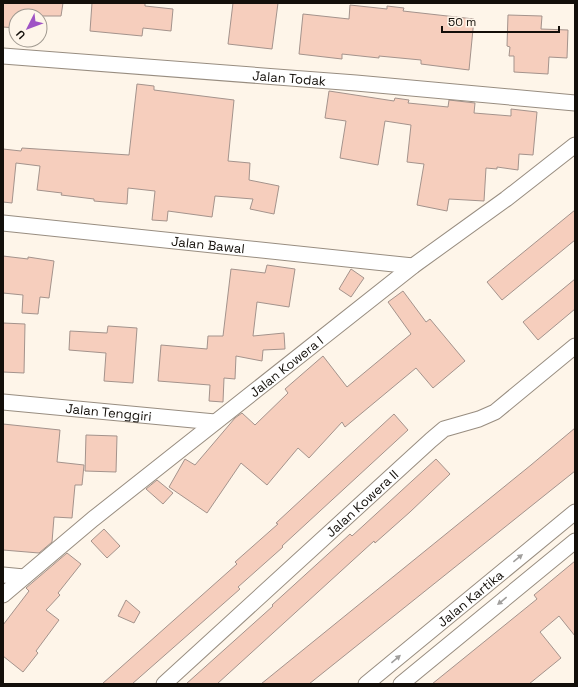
<svg xmlns="http://www.w3.org/2000/svg" width="578" height="687" font-family="'Space Grotesk',sans-serif">
<style>
.building{fill:#f6cebd;stroke:#a4938c}
.lines{fill:none;stroke-linecap:round;stroke-linejoin:round}
.minor-casing{stroke:#988d80;stroke-width:17}
.minor{stroke:#fff;stroke-width:15}
.oneway{fill:#a19f9d}
.labels{text-anchor:middle;dominant-baseline:central;stroke-width:3;stroke-linejoin:round;paint-order:stroke}
.street-label{font-size:13px;fill:#130f0a;stroke:#fef5e9}
</style>
<rect width="100%" height="100%" fill="#fef5e9"/>
<g class="building">
<path d="M 3,3 L 63,3 L 61,16 L 16,16 L 16,28 L 3,27 Z"/>
<path d="M 92,3 L 145,3 L 145,6 L 173,9 L 171,31 L 143,28 L 142,36 L 90,31 Z"/>
<path d="M 233,3 L 278,3 L 272,49 L 228,44 Z"/>
<path d="M 350,5 L 387,9 L 387,6 L 404,8 L 403,11 L 474,19 L 469,70 L 421,64 L 421,60 L 379,56 L 379,58 L 342,54 L 342,59 L 299,54 L 303,14 L 349,19 Z"/>
<path d="M 508,15 L 542,16 L 541,29 L 568,30 L 567,58 L 549,57 L 548,74 L 514,72 L 514,56 L 509,56 L 510,47 L 507,46 Z"/>
<path d="M 137,84 L 154,86 L 154,90 L 234,100 L 228,161 L 250,163 L 249,180 L 279,186 L 274,214 L 250,209 L 253,199 L 215,196 L 212,217 L 168,211 L 167,221 L 152,220 L 155,191 L 128,188 L 127,204 L 94,201 L 94,199 L 61,195 L 62,193 L 37,190 L 40,166 L 16,163 L 12,203 L 3,202 L 3,149 L 21,151 L 22,148 L 129,155 Z"/>
<path d="M 329,91 L 394,101 L 395,98 L 409,100 L 408,103 L 448,107 L 449,100 L 475,103 L 474,113 L 511,116 L 511,109 L 537,112 L 533,155 L 519,154 L 518,170 L 497,167 L 497,169 L 486,168 L 484,201 L 449,199 L 447,211 L 417,205 L 424,164 L 407,162 L 411,125 L 385,121 L 378,165 L 340,158 L 346,121 L 325,118 Z"/>
<path d="M 575,210 L 575,240 L 502,300 L 487,282 Z"/>
<path d="M 3,256 L 28,259 L 28,257 L 54,261 L 49,298 L 40,297 L 38,314 L 22,313 L 23,295 L 3,293 Z"/>
<path d="M 267,265 L 295,269 L 289,307 L 257,302 L 253,336 L 284,333 L 285,349 L 263,350 L 262,361 L 236,356 L 235,379 L 224,378 L 223,402 L 209,401 L 210,385 L 158,381 L 161,345 L 207,349 L 208,336 L 223,336 L 231,269 L 265,273 Z"/>
<path d="M 351,269 L 364,278 L 351,297 L 339,289 Z"/>
<path d="M 575,279 L 575,309 L 538,340 L 523,322 Z"/>
<path d="M 403,291 L 426,322 L 430,319 L 465,361 L 433,388 L 416,368 L 345,427 L 342,422 L 309,458 L 298,448 L 267,485 L 241,463 L 207,513 L 169,487 L 185,459 L 195,465 L 235,418 L 242,413 L 255,425 L 288,393 L 285,389 L 323,356 L 347,387 L 411,334 L 388,302 Z"/>
<path d="M 3,323 L 25,324 L 24,373 L 3,372 Z"/>
<path d="M 108,326 L 137,328 L 133,383 L 104,381 L 106,353 L 69,350 L 70,331 L 107,333 Z"/>
<path d="M 394,414 L 408,430 L 282,546 L 283,547 L 238,587 L 240,589 L 132,684 L 102,684 L 237,564 L 235,562 L 278,524 L 276,523 Z"/>
<path d="M 3,424 L 60,430 L 57,462 L 84,465 L 82,485 L 75,485 L 72,518 L 54,517 L 52,542 L 39,553 L 3,550 Z"/>
<path d="M 575,428 L 575,471 L 555,487 L 309,684 L 261,684 L 531,465 Z"/>
<path d="M 86,435 L 117,436 L 116,472 L 85,471 Z"/>
<path d="M 436,459 L 450,474 L 410,512 L 375,543 L 374,541 L 217,684 L 186,684 L 273,606 L 272,605 L 350,534 L 352,536 Z"/>
<path d="M 157,480 L 173,493 L 163,504 L 146,489 Z"/>
<path d="M 104,529 L 120,546 L 107,558 L 91,541 Z"/>
<path d="M 67,553 L 81,564 L 58,593 L 60,595 L 46,610 L 59,620 L 36,651 L 38,653 L 23,672 L 3,656 L 3,625 L 29,591 L 26,588 Z"/>
<path d="M 575,561 L 575,636 L 559,616 L 540,632 L 561,658 L 529,684 L 432,684 L 537,599 L 534,595 Z"/>
<path d="M 126,600 L 140,612 L 134,623 L 118,616 Z"/>
</g>
<g class="lines">
<g class="minor-casing">
<g id="minor">
<path id="s1" d="M 3,56 L 356,83 L 575,103"/>
<path id="s2" d="M 3,223 L 413,266"/>
<path id="s3" d="M 3,402 L 215,422"/>
<path d="M 3,575 L 24,577"/>
<path id="s4" d="M 3,595 L 93,519 L 413,266 L 506,199 L 575,145"/>
<path id="s5" d="M 164,684 L 431,440 L 444,429 L 479,419 L 495,412 L 575,346"/>
<path id="s6" d="M 366,684 L 575,512"/>
<path d="M 401,684 L 575,541"/>
</g>
</g>
<use href="#minor" class="minor"/>
</g>
<defs><path id="oneway-solid" d="M-6-.8H1V-3.2L6.5 0L1 3.2V.8H-6Z"/></defs>
<g class="oneway">
<use href="#oneway-solid" transform="translate(518 558) rotate(-39)"/>
<use href="#oneway-solid" transform="translate(502 601) rotate(141)"/>
<use href="#oneway-solid" transform="translate(396 659) rotate(-40)"/>
</g>
<g class="labels">
<g class="street-label">
<text stroke="none"><textPath href="#s1" startOffset="287">Jalan Todak</textPath></text>
<text stroke="none"><textPath href="#s2" startOffset="206">Jalan Bawal</textPath></text>
<text stroke="none"><textPath href="#s4" startOffset="364">Jalan Kowera I</textPath></text>
<text stroke="none"><textPath href="#s3" startOffset="106">Jalan Tenggiri</textPath></text>
<text stroke="none"><textPath href="#s5" startOffset="268">Jalan Kowera II</textPath></text>
<text stroke="none"><textPath href="#s6" startOffset="135">Jalan Kartika</textPath></text>
</g>
</g>
<rect width="578" height="687" fill="none" stroke="#130f0a" stroke-width="8"/>
<g transform="translate(28 28) rotate(228)"><circle r="19" fill="#fef5e9" stroke="#a09990"/>
<path d="M0-3L7 15L0 10L-7 15Z" fill="#9f53c5"/>
<text y="-6" font-size="11" font-weight="bold" text-anchor="middle" fill="#130f0a">U</text>
</g>
<path d="M442 26v6h117v-6" fill="none" stroke="#130f0a" stroke-width="2"/>
<text x="448" y="26" font-size="12" fill="#130f0a" stroke="#fef5e9" stroke-width="3" paint-order="stroke">50 m</text>
</svg>
